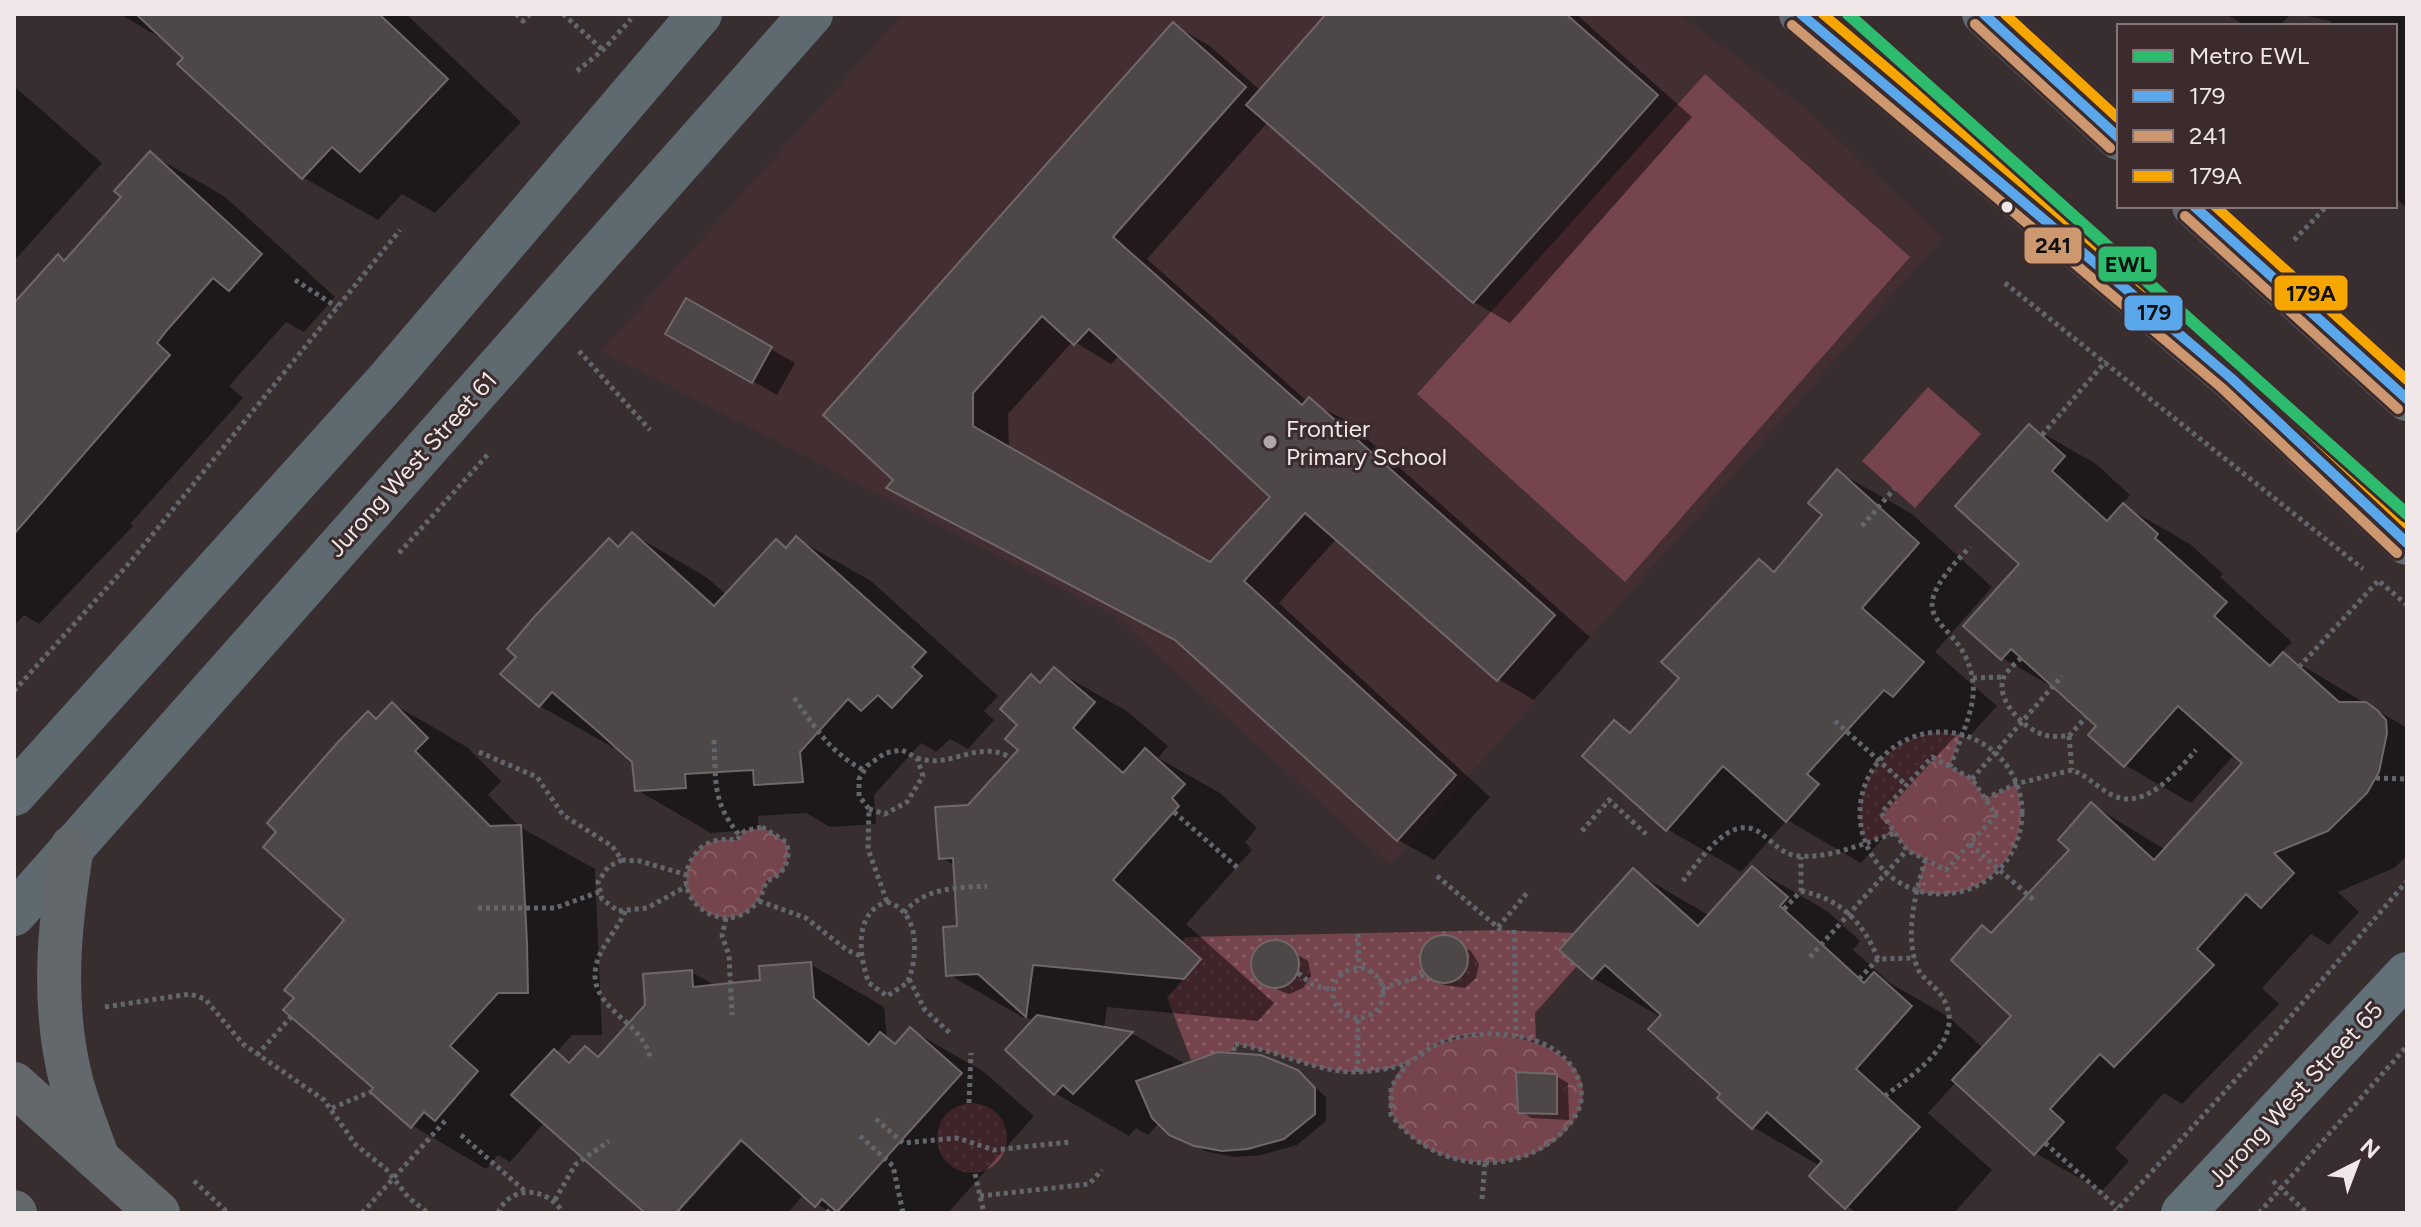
<svg xmlns="http://www.w3.org/2000/svg" width="2421" height="1227" font-family="Figtree,sans-serif">
<style>
.built{fill:#432f32}
.grass{fill:#75444c}
.park{fill:url(#park-crowns)}
.garden{fill:url(#garden-dots)}
.shadow{fill:#0007;fill-rule:evenodd}
.building{fill:#4e4748;stroke:#706769;stroke-width:2;fill-rule:evenodd}
.lines{fill:none;stroke-linecap:round;stroke-linejoin:round}
.path{stroke:#63676c;stroke-width:5;stroke-dasharray:4 4;stroke-linecap:butt}
.street{stroke:#627178;stroke-width:44}
.secondary{stroke:#5e6a70;stroke-width:44}
.primary{stroke:#62686c;stroke-width:44}
.bus-1-casing{stroke:#3b2b2d;stroke-width:16}
.bus-2-casing{stroke:#3b2b2d;stroke-width:16}
.bus-3-casing{stroke:#3b2b2d;stroke-width:16}
.bus-1{stroke:#5aa8eb;stroke-width:10}
.bus-2{stroke:#cd976f;stroke-width:10}
.bus-3{stroke:#f7a600;stroke-width:10}
.metro-1-casing{stroke:#3b2b2d;stroke-width:18}
.metro-1{stroke:#2dbb6e;stroke-width:12}
.bus-dot{fill:#f1e7e8;stroke:#3b2b2d;stroke-width:3}
.poi-dot{fill:#b0a6a8;stroke:#3b2b2d;stroke-width:3}
.labels{text-anchor:middle;dominant-baseline:central;stroke-width:6;stroke-linejoin:round;paint-order:stroke}
.poi-label{font-size:24px;fill:#f1e7e8;stroke:#3b2b2d;text-anchor:start}
.street-label{font-size:24px;fill:#f1e7e8;stroke:#3b2b2d}
.line-badge{stroke:#3b2b2d;stroke-width:3}
.pale-badge-label{font-size:22px;text-anchor:middle;font-weight:bold;fill:#111}
</style>
<defs>
<pattern id="park-crowns" width="20" height="18" patternUnits="userSpaceOnUse" patternTransform="scale(2)"><rect width="20" height="18" fill="#75444c"/><path d="M2 6a3 3 0 1 1 6 0M12 15a3 3 0 1 1 6 0" fill="none" stroke="#895f66"/></pattern>
<pattern id="garden-dots" width="8" height="8" patternUnits="userSpaceOnUse" patternTransform="scale(2)"><rect width="8" height="8" fill="#75444c"/><path d="M2 2h.1M6 6h.1" fill="none" stroke="#895f66" stroke-width="1.8" stroke-linecap="round"/></pattern>
</defs>
<rect width="100%" height="100%" fill="#382e30"/>
<path class="built" d="M 903,14 L 1678,14 L 1804,107 L 1942,238 L 1390,865 L 1115,616 L 602,351 Z"/>
<g class="grass">
<path d="M 1705,74 L 1910,257 L 1625,582 L 1417,394 Z"/>
<path d="M 1928,387 L 1981,434 L 1915,508 L 1862,461 Z"/>
</g>
<g class="park">
<path d="M 1932,757 L 1972,779 L 1996,815 L 1946,870 L 1907,850 L 1881,813 Z"/>
<path d="M 762,827 L 786,842 C 792,860 784,876 766,881 C 748,951 662,908 693,857 C 703,841 719,838 737,840 L 745,831 Z"/>
<path d="M 1486,1034 C 1523,1034 1601,1056 1579,1110 C 1554,1170 1460,1177 1414,1139 C 1398,1126 1383,1111 1391,1088 C 1403,1048 1451,1038 1486,1034 Z"/>
</g>
<g class="garden">
<path d="M 1937,732 L 1960,735 L 1950,767 L 1931,757 L 1882,813 L 1895,833 L 1865,843 C 1846,788 1882,740 1937,732 Z"/>
<path d="M 2016,784 C 2038,848 1982,909 1916,891 L 1925,860 L 1946,870 L 1996,815 L 1985,799 Z"/>
<path d="M 1501,930 L 1574,933 L 1577,966 L 1535,1013 L 1536,1041 C 1502,1032 1467,1030 1434,1045 C 1424,1050 1417,1057 1408,1062 C 1396,1069 1374,1071 1360,1072 C 1318,1074 1277,1049 1234,1044 L 1234,1051 L 1218,1052 L 1191,1060 L 1167,997 L 1192,970 L 1180,959 L 1182,942 L 1186,937 Z"/>
<circle cx="972" cy="1138" r="35"/>
</g>
<g class="shadow">
<path d="M 120,14 L 406,14 L 521,122 L 435,213 L 402,194 L 378,220 L 304,178 L 180,64 L 186,58 L 172,45 Z"/>
<path d="M 1329,14 L 1576,14 L 1692,117 L 1510,323 L 1474,302 L 1268,122 L 1147,259 L 1308,402 L 1346,420 L 1590,637 L 1534,700 L 1498,679 L 1337,538 L 1279,603 L 1490,797 L 1434,860 L 1398,840 L 1181,643 L 889,487 L 1174,25 L 1210,46 L 1261,91 ZM 1073,341 L 1111,364 L 1120,355 L 1272,497 L 1211,564 L 1009,449 L 1008,414 Z"/>
<path d="M 2226,14 L 2291,14 L 2279,26 L 2247,26 Z"/>
<path d="M 2300,14 L 2407,14 L 2407,209 L 2395,197 L 2395,26 L 2334,26 L 2330,21 Z"/>
<path d="M 14,86 L 102,163 L 14,261 Z"/>
<path d="M 150,154 L 224,196 L 335,297 L 304,332 L 286,322 L 229,386 L 243,398 L 131,523 L 133,526 L 39,624 L 24,615 L 14,626 L 14,306 L 58,257 L 66,262 L 124,197 Z"/>
<path d="M 687,301 L 795,363 L 777,395 L 668,333 Z"/>
<path d="M 2030,426 L 2096,464 L 2130,495 L 2122,505 L 2190,544 L 2223,574 L 2220,577 L 2292,642 L 2281,653 L 2407,728 L 2407,856 L 2394,868 L 2338,892 L 2359,912 L 2329,945 L 2311,934 L 2262,988 L 2279,1004 L 2182,1104 L 2164,1093 L 2115,1148 L 2129,1161 L 2102,1191 L 2035,1153 L 1957,1081 L 1928,1113 L 1992,1170 L 1954,1213 L 1856,1213 L 1812,1176 L 1820,1166 L 1753,1127 L 1661,1017 L 1593,978 L 1633,871 L 1710,916 L 1753,868 L 1827,911 L 1860,941 L 1853,950 L 1890,983 L 1949,1017 L 1984,1049 L 2014,1016 L 1982,928 L 1993,934 L 2072,850 L 2092,805 L 2166,850 L 2245,763 L 2235,754 L 2191,803 L 2125,765 L 2099,726 L 2063,693 L 2002,658 L 2022,564 Z"/>
<path d="M 1838,472 L 1912,514 L 1992,587 L 1935,652 L 1997,706 L 1968,738 L 1958,733 L 1880,818 L 1892,828 L 1861,863 L 1787,820 L 1741,872 L 1667,829 L 1614,722 L 1632,733 L 1682,678 L 1664,662 L 1691,630 L 1695,632 L 1759,561 L 1777,571 L 1825,515 Z"/>
<path d="M 632,534 L 706,577 L 727,595 L 777,542 L 788,548 L 797,539 L 871,581 L 998,696 L 984,711 L 994,720 L 968,749 L 950,739 L 936,752 L 921,743 L 874,795 L 876,824 L 830,827 L 806,813 L 758,816 L 759,829 L 711,833 L 637,790 L 634,761 L 617,746 L 614,748 L 540,706 L 503,674 L 609,541 L 621,547 Z"/>
<path d="M 1055,670 L 1128,712 L 1168,746 L 1158,758 L 1220,793 L 1257,828 L 1245,842 L 1252,850 L 1186,924 L 1274,1003 L 1258,1021 L 1107,1007 L 1104,1029 L 1133,1034 L 1185,1064 L 1299,1073 L 1326,1097 L 1326,1121 L 1297,1145 L 1261,1155 L 1235,1157 L 1208,1152 L 1184,1141 L 1160,1122 L 1148,1135 L 1136,1128 L 1129,1136 L 1055,1093 L 1035,1020 L 1022,1017 L 948,974 L 959,927 L 956,866 L 941,858 L 969,807 L 1020,750 L 1020,725 L 1031,677 L 1042,683 Z"/>
<path d="M 393,704 L 467,747 L 501,781 L 488,795 L 520,827 L 595,869 L 602,1035 L 572,1035 L 556,1053 L 572,1062 L 585,1048 L 601,1057 L 691,972 L 716,986 L 762,982 L 810,964 L 884,1007 L 887,1038 L 898,1044 L 911,1030 L 984,1072 L 1034,1116 L 948,1213 L 830,1213 L 804,1194 L 788,1213 L 678,1213 L 749,1134 L 746,1131 L 673,1213 L 647,1213 L 545,1122 L 510,1162 L 498,1155 L 486,1169 L 413,1126 L 296,998 L 347,920 L 368,713 L 378,719 Z"/>
<path d="M 1444,937 L 1471,951 L 1479,964 L 1476,978 L 1465,988 L 1444,985 L 1431,977 L 1423,966 L 1426,946 Z"/>
<path d="M 1276,942 L 1308,961 L 1311,976 L 1303,988 L 1289,994 L 1276,989 L 1263,982 L 1251,965 L 1258,951 Z"/>
<path d="M 1556,1076 L 1568,1083 L 1569,1120 L 1532,1118 L 1520,1111 Z"/>
</g>
<g class="building">
<path d="M 136,14 L 379,14 L 448,79 L 360,172 L 332,147 L 302,179 L 177,64 L 183,58 Z"/>
<path d="M 1326,14 L 1566,14 L 1658,95 L 1473,303 L 1246,105 Z"/>
<path d="M 1173,22 L 1246,87 L 1113,237 L 1302,405 L 1309,397 L 1555,615 L 1497,681 L 1305,513 L 1244,581 L 1456,775 L 1397,841 L 1175,640 L 886,488 L 893,480 L 823,415 ZM 1042,316 L 1074,345 L 1089,329 L 1270,497 L 1210,562 L 973,426 L 973,393 Z"/>
<path d="M 150,151 L 262,254 L 229,291 L 213,278 L 168,329 L 157,343 L 170,355 L 14,534 L 14,303 L 58,254 L 64,261 L 121,197 L 114,191 Z"/>
<path d="M 686,298 L 772,347 L 752,383 L 665,334 Z"/>
<path d="M 2029,424 L 2065,456 L 2052,471 L 2107,521 L 2123,503 L 2158,534 L 2155,538 L 2227,602 L 2214,616 L 2270,666 L 2283,652 L 2339,702 L 2366,702 L 2377,710 L 2386,720 L 2387,733 L 2379,772 L 2367,793 L 2328,831 L 2274,853 L 2294,873 L 2261,908 L 2246,894 L 2197,949 L 2214,965 L 2114,1067 L 2100,1054 L 2050,1109 L 2064,1122 L 2034,1155 L 1952,1080 L 2011,1016 L 1951,960 L 1982,925 L 1991,933 L 2069,850 L 2058,840 L 2091,802 L 2154,860 L 2242,763 L 2178,706 L 2124,767 L 2088,735 L 2096,726 L 2011,649 L 2001,660 L 1963,626 L 2019,564 L 1955,506 Z"/>
<path d="M 1837,469 L 1919,543 L 1862,608 L 1924,662 L 1893,697 L 1884,690 L 1807,774 L 1819,784 L 1786,822 L 1723,766 L 1666,831 L 1582,756 L 1614,720 L 1630,733 L 1679,678 L 1661,662 L 1759,559 L 1774,572 L 1822,515 L 1808,503 Z"/>
<path d="M 632,532 L 714,606 L 776,539 L 786,548 L 796,536 L 926,652 L 912,667 L 922,676 L 892,708 L 878,695 L 861,711 L 848,699 L 800,752 L 803,782 L 754,785 L 753,770 L 685,774 L 686,788 L 635,791 L 632,762 L 594,728 L 552,692 L 539,707 L 500,674 L 516,657 L 507,649 L 535,616 L 609,538 L 618,547 Z"/>
<path d="M 1054,667 L 1095,702 L 1073,728 L 1123,773 L 1145,748 L 1185,784 L 1172,798 L 1179,806 L 1113,880 L 1201,959 L 1184,979 L 1033,965 L 1026,1017 L 978,974 L 946,976 L 943,927 L 957,926 L 953,858 L 939,859 L 935,807 L 968,805 L 1018,750 L 1005,739 L 1017,725 L 1000,709 L 1031,674 L 1040,683 Z"/>
<path d="M 392,702 L 428,738 L 415,751 L 490,826 L 521,825 L 527,943 L 528,993 L 498,993 L 450,1046 L 478,1071 L 435,1121 L 424,1112 L 411,1128 L 370,1092 L 373,1088 L 283,1010 L 294,998 L 284,990 L 344,920 L 263,847 L 276,832 L 267,823 L 338,742 L 368,711 L 376,719 Z"/>
<path d="M 1752,866 L 1788,897 L 1780,906 L 1864,983 L 1874,972 L 1912,1006 L 1856,1069 L 1920,1127 L 1845,1209 L 1809,1176 L 1822,1161 L 1767,1112 L 1752,1129 L 1717,1098 L 1720,1094 L 1648,1029 L 1661,1015 L 1605,965 L 1592,979 L 1559,950 L 1633,868 L 1698,926 Z"/>
<circle cx="1444" cy="959" r="24"/>
<circle cx="1275" cy="964" r="24"/>
<path d="M 811,962 L 814,998 L 869,1045 L 880,1032 L 895,1044 L 910,1027 L 962,1073 L 837,1212 L 822,1199 L 815,1207 L 741,1140 L 676,1213 L 645,1213 L 511,1095 L 554,1049 L 569,1063 L 585,1046 L 598,1057 L 645,1005 L 643,974 L 692,970 L 693,987 L 760,980 L 759,966 Z"/>
<path d="M 1037,1015 L 1133,1032 L 1073,1094 L 1063,1085 L 1054,1095 L 1005,1050 Z"/>
<path d="M 1218,1052 L 1261,1055 L 1298,1070 L 1315,1088 L 1315,1114 L 1284,1139 L 1248,1149 L 1222,1151 L 1194,1146 L 1169,1135 L 1152,1118 L 1136,1081 Z"/>
<path d="M 1516,1072 L 1557,1074 L 1557,1114 L 1518,1113 Z"/>
</g>
<g class="lines">
<g class="path">
<path d="M 516,14 L 523,21 L 530,14"/>
<path d="M 563,14 L 603,50"/>
<path d="M 577,71 L 603,50 L 631,19"/>
<path d="M 2294,240 L 2327,206"/>
<path d="M 295,280 L 337,307"/>
<path d="M 2005,283 L 2363,569"/>
<path d="M 579,351 L 650,430"/>
<path d="M 2042,435 L 2106,361"/>
<path d="M 1862,526 L 1894,489"/>
<path d="M 399,553 L 490,452"/>
<path d="M 2380,582 L 2407,605"/>
<path d="M 2021,658 C 2016,663 2007,670 2004,677 C 1994,699 2024,729 2044,735 C 2052,737 2061,736 2069,736 L 2086,717"/>
<path d="M 2299,667 L 2378,581"/>
<path d="M 1973,678 L 2004,677"/>
<path d="M 14,691 L 131,561 L 400,230"/>
<path d="M 794,698 C 815,727 831,754 864,770"/>
<path d="M 1835,721 L 1906,785"/>
<circle cx="1941" cy="813" r="81"/>
<path d="M 2069,736 L 2072,770"/>
<path d="M 714,740 C 716,783 712,802 740,836"/>
<path d="M 479,752 L 537,777 L 563,815 L 612,846 L 622,860 L 640,861 L 687,875"/>
<path d="M 1932,757 L 1972,779 L 1996,815 L 1946,870 L 1907,850 L 1881,813 Z"/>
<path d="M 917,758 C 950,770 979,738 1011,758"/>
<path d="M 1950,767 C 1958,743 1976,709 1973,683 C 1965,612 1887,631 1970,547"/>
<path d="M 2376,778 L 2407,779"/>
<path d="M 1972,779 L 2062,676"/>
<path d="M 1985,799 L 2016,784 L 2072,770 C 2088,776 2099,789 2114,796 C 2147,810 2177,771 2196,750"/>
<path d="M 869,809 L 885,814 L 907,802 L 923,776 L 917,758 L 902,750 L 885,753 L 867,766 L 859,779 L 859,796 L 869,809 L 868,849 L 887,902"/>
<path d="M 1174,812 L 1239,869"/>
<path d="M 762,827 L 786,842 C 792,859 784,876 766,881 C 749,951 661,908 693,857 C 703,841 719,838 737,840 L 745,831 Z"/>
<path d="M 1582,831 L 1609,800 L 1646,834"/>
<path d="M 1970,844 L 2036,902"/>
<path d="M 622,860 L 608,867 L 598,882 L 602,899 L 618,911 L 647,908 L 687,886"/>
<path d="M 1437,876 L 1501,930"/>
<path d="M 1683,881 C 1701,859 1732,809 1763,835 C 1775,844 1783,855 1799,856 C 1830,859 1867,842 1895,833"/>
<path d="M 1801,891 C 1841,899 1863,922 1878,959"/>
<path d="M 759,901 L 806,918 L 847,950 L 861,956"/>
<path d="M 887,902 C 920,911 919,957 907,983 L 887,996 L 869,983 C 859,957 853,912 887,902 Z"/>
<path d="M 478,908 L 555,908 L 599,892"/>
<path d="M 1784,909 L 1801,891 L 1801,857"/>
<path d="M 625,911 C 618,930 600,946 596,966 C 587,1009 643,1020 650,1058"/>
<path d="M 904,913 C 924,887 957,888 987,886"/>
<path d="M 726,918 L 722,936 L 729,955 L 732,1015"/>
<path d="M 1498,927 L 1527,893"/>
<path d="M 1514,930 L 1516,1036"/>
<path d="M 1358,934 L 1359,968"/>
<path d="M 1810,957 L 1907,850"/>
<circle cx="1358" cy="993" r="25"/>
<path d="M 1298,973 L 1313,985 L 1332,990"/>
<path d="M 909,979 L 925,1010 L 951,1034"/>
<path d="M 1859,979 L 1878,959 L 1915,958"/>
<path d="M 1382,988 L 1425,975"/>
<path d="M 105,1007 L 190,994 L 205,999 L 243,1044 L 324,1100 L 356,1145 L 386,1169 L 409,1198 L 428,1213"/>
<path d="M 1234,1051 L 1234,1044 C 1276,1049 1316,1073 1358,1072 C 1372,1071 1393,1069 1406,1063 C 1421,1057 1431,1044 1448,1040 C 1488,1028 1552,1031 1575,1072 C 1582,1084 1584,1100 1577,1113 C 1566,1132 1547,1147 1527,1155 C 1476,1174 1424,1157 1391,1115 L 1391,1087 L 1408,1063"/>
<path d="M 257,1055 L 291,1017"/>
<path d="M 1358,1072 L 1358,1018"/>
<path d="M 1885,1096 C 1912,1075 1968,1040 1943,998 C 1936,985 1920,979 1916,964 C 1905,931 1916,892 1925,860"/>
<path d="M 969,1103 L 971,1053"/>
<path d="M 332,1108 L 370,1092"/>
<path d="M 876,1119 L 903,1143 L 957,1138 L 994,1150 L 1070,1142"/>
<path d="M 461,1135 L 526,1192"/>
<path d="M 860,1136 L 893,1166 L 903,1213"/>
<path d="M 2045,1143 L 2118,1208"/>
<path d="M 975,1174 L 984,1213"/>
<path d="M 194,1181 L 228,1213"/>
<path d="M 2273,1181 L 2307,1213"/>
<path d="M 980,1196 L 1089,1184 L 1102,1170"/>
<path d="M 1482,1199 L 1485,1163"/>
<path d="M 555,1200 L 575,1165 L 609,1141"/>
<path d="M 677,1211 L 679,1213"/>
<path d="M 362,1213 L 445,1121"/>
<path d="M 498,1213 C 511,1183 549,1188 563,1213"/>
<path d="M 827,1213 L 832,1208"/>
<path d="M 2114,1213 L 2249,1065 L 2407,881"/>
<path d="M 2259,1213 L 2407,1046"/>
</g>
<path class="street" d="M 2183,1213 L 2407,974"/>
<g class="secondary">
<path d="M 1801,14 L 2231,378 L 2407,543"/>
<path d="M 1984,14 L 2119,138"/>
<path d="M 2194,206 L 2407,399"/>
<path d="M 14,794 L 387,381 L 700,14"/>
<path d="M 14,914 L 811,14"/>
</g>
<g class="primary">
<path d="M 72,847 C 59,926 51,1005 72,1084 C 79,1109 89,1134 98,1159"/>
<path d="M 14,1084 L 158,1213"/>
<path d="M 14,1212 L 15,1213"/>
</g>
<g class="bus-1-casing">
<g id="bus-1">
<path d="M 1801,14 L 2231,378 L 2407,543"/>
<path d="M 1984,14 L 2119,138"/>
<path d="M 2194,206 L 2407,399"/>
</g>
</g>
<g class="bus-2-casing">
<g id="bus-2">
<path d="M 1975,24 L 2110,148"/>
<path d="M 1792,25 L 2222,388 L 2397,553"/>
<path d="M 2185,216 L 2398,409"/>
</g>
</g>
<g class="bus-3-casing">
<g id="bus-3">
<path d="M 1823,14 L 2240,367 L 2407,524"/>
<path d="M 2005,14 L 2119,119"/>
<path d="M 2215,206 L 2407,380"/>
</g>
</g>
<use href="#bus-1" class="bus-1"/>
<use href="#bus-2" class="bus-2"/>
<use href="#bus-3" class="bus-3"/>
<g class="metro-1-casing">
<path id="metro-1" d="M 1848,14 L 2407,514"/>
</g>
<use href="#metro-1" class="metro-1"/>
</g>
<circle class="bus-dot" cx="2007" cy="207" r="7"/>
<circle class="poi-dot" cx="1270" cy="442" r="8"/>
<g class="labels">
<g class="poi-label">
<text x="1286" y="428">Frontier<tspan x="1286" dy="28">Primary School</tspan></text>
</g>
<g class="street-label">
<text transform="translate(412 464) rotate(-48)">Jurong West Street 61</text>
<text transform="translate(2295 1094) rotate(-47)">Jurong West Street 65</text>
</g>
</g>
<g class="line-badge">
<rect x="2023" y="226" width="60" height="39" rx="8" fill="#cd976f"/>
<rect x="2097" y="245" width="61" height="38" rx="8" fill="#2dbb6e"/>
<rect x="2273" y="274" width="76" height="38" rx="8" fill="#f7a600"/>
<rect x="2123" y="294" width="61" height="38" rx="8" fill="#5aa8eb"/>
</g>
<g class="pale-badge-label">
<text x="2053" y="253">241</text>
<text x="2128" y="272">EWL</text>
<text x="2311" y="301">179A</text>
<text x="2154" y="320">179</text>
</g>
<rect width="2421" height="1227" fill="none" stroke="#f1e7e8" stroke-width="32"/>
<rect x="2117" y="24" width="280" height="184" fill="#3b2b2d" stroke="#847678" stroke-width="2"/>
<rect x="2133" y="50" width="40" height="12" fill="#2dbb6e" stroke="#847678" stroke-width="2"/>
<text x="2189" y="64" font-size="24" fill="#f1e7e8">Metro EWL</text>
<rect x="2133" y="90" width="40" height="12" fill="#5aa8eb" stroke="#847678" stroke-width="2"/>
<text x="2189" y="104" font-size="24" fill="#f1e7e8">179</text>
<rect x="2133" y="130" width="40" height="12" fill="#cd976f" stroke="#847678" stroke-width="2"/>
<text x="2189" y="144" font-size="24" fill="#f1e7e8">241</text>
<rect x="2133" y="170" width="40" height="12" fill="#f7a600" stroke="#847678" stroke-width="2"/>
<text x="2189" y="184" font-size="24" fill="#f1e7e8">179A</text>
<g transform="translate(2357 1163) rotate(42)" stroke="#3b2b2d" stroke-width="6" paint-order="stroke">
<path d="M0-6L14 30L0 20L-14 30Z" fill="#f1e7e8"/>
<text y="-12" font-size="22" font-weight="bold" text-anchor="middle" fill="#f1e7e8">N</text>
</g>
</svg>
